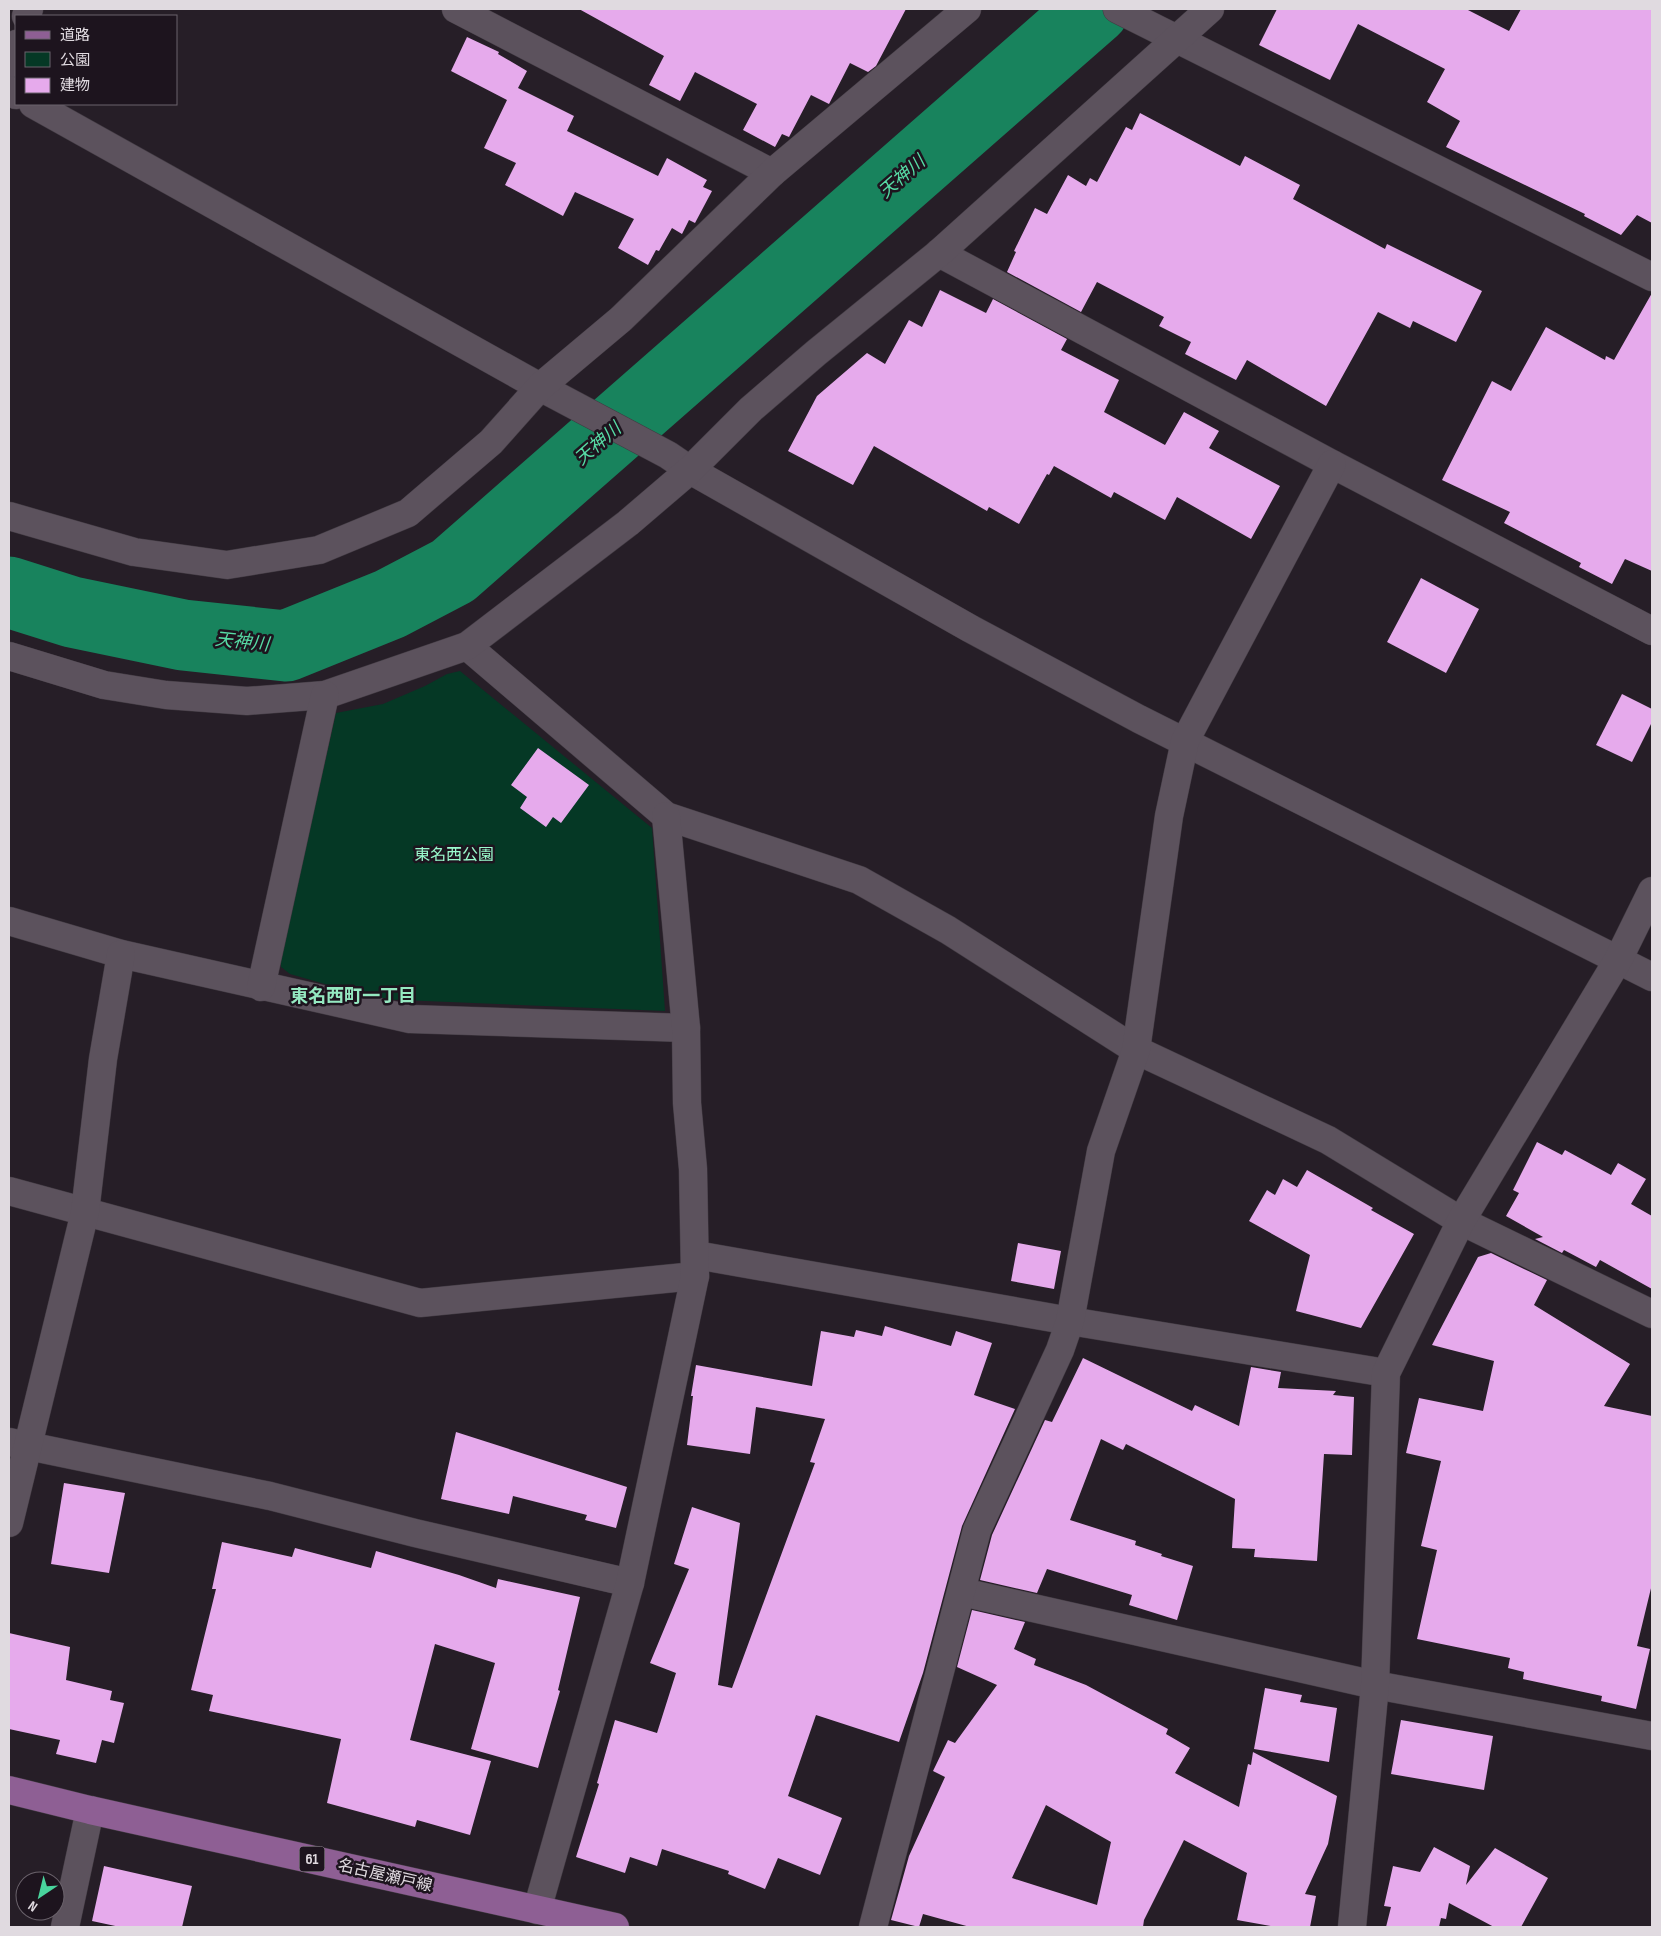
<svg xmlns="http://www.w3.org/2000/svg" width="1661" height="1936" font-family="'Sofia Sans Condensed','Noto Sans JP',sans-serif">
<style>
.green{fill:#053825}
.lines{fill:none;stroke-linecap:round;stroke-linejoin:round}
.river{stroke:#18835d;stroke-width:71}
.building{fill:#e6aaec;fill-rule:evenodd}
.minor-casing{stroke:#413a42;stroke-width:29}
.primary-casing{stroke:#413a42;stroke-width:29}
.minor{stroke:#5c525d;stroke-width:28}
.primary{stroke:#8e5f94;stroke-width:28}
.labels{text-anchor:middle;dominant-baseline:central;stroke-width:5;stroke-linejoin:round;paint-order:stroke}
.shield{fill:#1d141e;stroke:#a69fa6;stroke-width:1}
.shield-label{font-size:15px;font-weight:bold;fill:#e0dae0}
.park-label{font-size:16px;fill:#9afbce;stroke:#1d141e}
.street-label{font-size:16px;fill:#e0dae0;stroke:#1d141e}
.water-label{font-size:18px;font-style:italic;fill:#57dba5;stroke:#1d141e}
.neighbourhood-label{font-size:18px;font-weight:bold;fill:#95e9c1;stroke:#1d141e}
</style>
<rect width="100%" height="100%" fill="#261e27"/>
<path class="green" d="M 460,671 L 652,828 L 665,1011 L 377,999 L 290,974 L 281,967 L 281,956 L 336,713 L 383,704 L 425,686 L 447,674 Z"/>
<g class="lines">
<path class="river" d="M 9,592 L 72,612 L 183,635 L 286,646 L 390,604 L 453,571 L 1094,9"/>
</g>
<g class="building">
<path d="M 579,9 L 906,9 L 876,66 L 868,72 L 850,63 L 829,104 L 811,95 L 789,137 L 782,134 L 775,147 L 743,130 L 757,104 L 695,72 L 680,101 L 649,85 L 664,56 Z"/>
<path d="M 1277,9 L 1466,9 L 1509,31 L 1521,9 L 1652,9 L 1652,223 L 1637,215 L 1621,235 L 1584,216 L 1585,214 L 1446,147 L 1460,121 L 1427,102 L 1445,69 L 1358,24 L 1330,80 L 1259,45 Z"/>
<path d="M 467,37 L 499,52 L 498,54 L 527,71 L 518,88 L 574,116 L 567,131 L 658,176 L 667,158 L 707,180 L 703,187 L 712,191 L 695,223 L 689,220 L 682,234 L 672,228 L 659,251 L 656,250 L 648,265 L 618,248 L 634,219 L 575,192 L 563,216 L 505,185 L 516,163 L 484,148 L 507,100 L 451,71 Z"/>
<path d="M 1140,113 L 1240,166 L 1245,156 L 1300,185 L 1293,199 L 1385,249 L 1387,244 L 1482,291 L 1456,342 L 1413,321 L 1410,328 L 1378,312 L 1326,406 L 1247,360 L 1236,380 L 1185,354 L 1191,342 L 1159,326 L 1164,317 L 1097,282 L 1081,312 L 1007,272 L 1016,252 L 1014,251 L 1035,208 L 1047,214 L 1068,175 L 1086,186 L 1090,178 L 1097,182 L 1126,127 L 1132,130 Z"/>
<path d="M 940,290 L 986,313 L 993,299 L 1067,339 L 1061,350 L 1119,380 L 1104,412 L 1165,445 L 1184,412 L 1219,431 L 1209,448 L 1280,486 L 1251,539 L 1177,497 L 1165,520 L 1114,492 L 1111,498 L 1054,466 L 1049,475 L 1047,474 L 1019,524 L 989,507 L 987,511 L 874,446 L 853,485 L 788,451 L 817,396 L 867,353 L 885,364 L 909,320 L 922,327 Z"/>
<path d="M 1652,293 L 1652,571 L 1625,559 L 1612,584 L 1579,567 L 1581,563 L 1504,523 L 1510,512 L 1442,480 L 1492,381 L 1511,391 L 1546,327 L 1605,360 L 1606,356 L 1614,360 Z"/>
<path d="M 1421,578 L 1479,609 L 1446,673 L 1387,642 Z"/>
<path d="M 1622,694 L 1652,709 L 1652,722 L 1632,762 L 1596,745 Z"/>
<path d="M 538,748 L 589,785 L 561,823 L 553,817 L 546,827 L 520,808 L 527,797 L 511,785 Z"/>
<path d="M 1537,1142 L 1562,1155 L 1565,1150 L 1611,1175 L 1618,1163 L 1646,1179 L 1631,1204 L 1652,1216 L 1652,1289 L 1600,1260 L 1596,1267 L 1564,1250 L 1562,1253 L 1535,1239 L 1543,1237 L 1506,1216 L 1519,1193 L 1513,1190 Z"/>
<path d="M 1307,1170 L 1373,1208 L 1371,1210 L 1414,1234 L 1361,1328 L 1296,1311 L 1310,1255 L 1249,1221 L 1267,1190 L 1275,1195 L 1283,1179 L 1297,1187 Z"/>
<path d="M 1018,1243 L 1061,1251 L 1054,1289 L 1011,1281 Z"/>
<path d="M 1491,1253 L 1547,1280 L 1534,1305 L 1630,1364 L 1604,1406 L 1652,1416 L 1652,1584 L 1637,1646 L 1650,1649 L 1636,1709 L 1601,1701 L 1602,1696 L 1523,1679 L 1524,1672 L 1508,1668 L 1510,1658 L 1417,1639 L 1437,1550 L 1421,1546 L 1441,1461 L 1406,1453 L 1419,1398 L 1483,1411 L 1494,1361 L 1432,1345 L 1478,1257 Z"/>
<path d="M 885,1326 L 951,1346 L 956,1331 L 992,1343 L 974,1395 L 1015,1409 L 962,1526 L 923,1673 L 899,1742 L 816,1715 L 788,1796 L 842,1818 L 820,1875 L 778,1858 L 765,1889 L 728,1874 L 729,1871 L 662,1849 L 657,1866 L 630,1857 L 625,1873 L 576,1857 L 599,1784 L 597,1783 L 615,1720 L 657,1733 L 676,1673 L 650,1663 L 689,1569 L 674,1564 L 692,1507 L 740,1523 L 718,1685 L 732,1688 L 815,1463 L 810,1462 L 825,1419 L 756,1407 L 750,1454 L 687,1445 L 693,1396 L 691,1396 L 696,1365 L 812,1386 L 821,1331 L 854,1337 L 856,1330 L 882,1336 Z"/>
<path d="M 1083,1358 L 1192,1411 L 1195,1405 L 1239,1426 L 1251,1367 L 1281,1372 L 1278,1388 L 1336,1391 L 1333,1395 L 1354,1397 L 1352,1455 L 1324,1454 L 1317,1561 L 1254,1557 L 1255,1549 L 1232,1548 L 1235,1499 L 1126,1444 L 1123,1450 L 1101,1439 L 1070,1520 L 1136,1541 L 1135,1545 L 1162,1554 L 1161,1556 L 1193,1566 L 1177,1620 L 1129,1605 L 1132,1595 L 1047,1569 L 1037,1593 L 980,1580 L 992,1535 L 1045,1420 L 1052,1422 Z"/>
<path d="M 456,1432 L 627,1487 L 616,1528 L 585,1520 L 587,1515 L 513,1496 L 509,1514 L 441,1499 Z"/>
<path d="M 64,1483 L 125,1493 L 109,1573 L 51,1564 Z"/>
<path d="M 222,1542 L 292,1557 L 295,1548 L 371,1568 L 376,1551 L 459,1575 L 496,1588 L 498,1579 L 580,1597 L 558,1690 L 560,1691 L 538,1768 L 471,1749 L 495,1663 L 435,1644 L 410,1740 L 491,1761 L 470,1835 L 417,1820 L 415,1827 L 327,1803 L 341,1739 L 209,1711 L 213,1695 L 191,1690 L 216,1589 L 212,1589 Z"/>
<path d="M 972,1610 L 1025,1622 L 1014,1649 L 1036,1659 L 1034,1665 L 1086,1685 L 1168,1729 L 1166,1734 L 1190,1748 L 1175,1773 L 1239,1807 L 1248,1764 L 1251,1765 L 1253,1752 L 1337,1796 L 1328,1844 L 1305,1894 L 1316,1896 L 1310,1927 L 1276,1927 L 1237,1920 L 1247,1873 L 1184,1840 L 1144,1920 L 1143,1927 L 970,1927 L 923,1914 L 919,1927 L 891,1920 L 909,1856 L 945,1777 L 933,1771 L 948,1740 L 955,1743 L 997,1685 L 957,1667 ZM 1046,1805 L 1111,1842 L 1097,1905 L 1012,1878 Z"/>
<path d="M 9,1633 L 70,1647 L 66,1680 L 112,1691 L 110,1700 L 124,1703 L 114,1743 L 102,1740 L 96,1763 L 56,1754 L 60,1740 L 9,1729 Z"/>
<path d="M 1265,1688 L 1302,1695 L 1300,1702 L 1337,1708 L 1329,1762 L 1254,1749 Z"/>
<path d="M 1401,1720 L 1493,1736 L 1484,1790 L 1391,1774 Z"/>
<path d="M 1434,1847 L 1470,1866 L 1466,1885 L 1495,1848 L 1548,1878 L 1521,1927 L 1494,1927 L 1449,1903 L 1446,1919 L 1441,1918 L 1439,1927 L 1386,1927 L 1391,1907 L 1384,1906 L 1393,1866 L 1420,1872 Z"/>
<path d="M 104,1866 L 192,1886 L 182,1927 L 120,1927 L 92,1921 Z"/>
</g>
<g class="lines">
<g class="minor-casing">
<g id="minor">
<path d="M 456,9 L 772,173"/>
<path d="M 1117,9 L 1652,277"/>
<path d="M 26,16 L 29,9"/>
<path d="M 9,64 L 16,44"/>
<path d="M 9,90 L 16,95"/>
<path d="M 33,104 L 540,387 L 668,455 L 690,470 L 971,629 L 1139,719 L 1652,977"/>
<path d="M 939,253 L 1332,464 L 1652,631"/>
<path d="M 9,516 L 134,552 L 227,565 L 319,550 L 408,513 L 491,442 L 540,387 L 621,319 L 772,173 L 967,9"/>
<path d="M 467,646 L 666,816 L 859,880 L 948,930 L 1136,1050 L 1328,1140 L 1461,1221 L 1652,1314"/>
<path d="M 9,656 L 104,685 L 166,695 L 247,701 L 325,695 L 467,646 L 628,523 L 690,470 L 751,409 L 816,353 L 939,253 L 1210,9"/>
<path d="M 9,921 L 121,954 L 410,1019 L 686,1028"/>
<path d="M 261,987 L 325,695"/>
<path d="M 9,1191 L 420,1303 L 695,1276"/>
<path d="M 696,1255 L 1070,1321 L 1386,1373"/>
<path d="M 9,1442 L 270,1496 L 415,1533 L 630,1583"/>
<path d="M 9,1523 L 85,1212 L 103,1059 L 121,954"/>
<path d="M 962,1592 L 1375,1685 L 1652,1736"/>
<path d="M 537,1910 L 630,1583 L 695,1276 L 693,1169 L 687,1103 L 686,1028 L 666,816"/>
<path d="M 65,1927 L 90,1810"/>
<path d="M 873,1927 L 977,1530 L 1060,1350 L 1070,1321 L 1101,1151 L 1136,1050 L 1169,816 L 1185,741 L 1332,464"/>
<path d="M 1352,1927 L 1375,1685 L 1386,1373 L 1461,1221 L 1618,960 L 1652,891"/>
</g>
</g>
<g class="primary-casing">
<path id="primary" d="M 9,1790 L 90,1810 L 615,1927"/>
</g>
<use href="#minor" class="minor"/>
<use href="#primary" class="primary"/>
</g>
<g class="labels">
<rect class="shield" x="299.5" y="1846.5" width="25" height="25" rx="4"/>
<g class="shield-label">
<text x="312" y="1859">61</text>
</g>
<g class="park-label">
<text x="454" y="855">東名西公園</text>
</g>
<g class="street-label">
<text transform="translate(385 1876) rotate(13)">名古屋瀬戸線</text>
</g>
<g class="water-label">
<text transform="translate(902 177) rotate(-41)">天神川</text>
<text transform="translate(598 444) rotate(-41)">天神川</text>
<text transform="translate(242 642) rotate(6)">天神川</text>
</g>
<g class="neighbourhood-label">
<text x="353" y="996">東名西町一丁目</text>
</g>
</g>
<rect width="1661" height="1936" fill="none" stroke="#e0dae0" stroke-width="20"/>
<rect x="15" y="15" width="162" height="90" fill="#1d141e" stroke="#6b636c"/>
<rect x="25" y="31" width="25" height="8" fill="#8e5f94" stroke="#6b636c"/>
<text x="60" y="40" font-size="15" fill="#e0dae0">道路</text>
<rect x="25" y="52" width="25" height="15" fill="#053825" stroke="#6b636c"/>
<text x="60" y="65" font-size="15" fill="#e0dae0">公園</text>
<rect x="25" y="78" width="25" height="15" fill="#e6aaec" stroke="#6b636c"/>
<text x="60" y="90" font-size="15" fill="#e0dae0">建物</text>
<g transform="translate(40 1896) rotate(215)"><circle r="24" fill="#1d141e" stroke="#6b636c"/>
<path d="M0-4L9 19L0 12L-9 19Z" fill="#49d49d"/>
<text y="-8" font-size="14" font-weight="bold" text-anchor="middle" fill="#e0dae0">N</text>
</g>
</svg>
